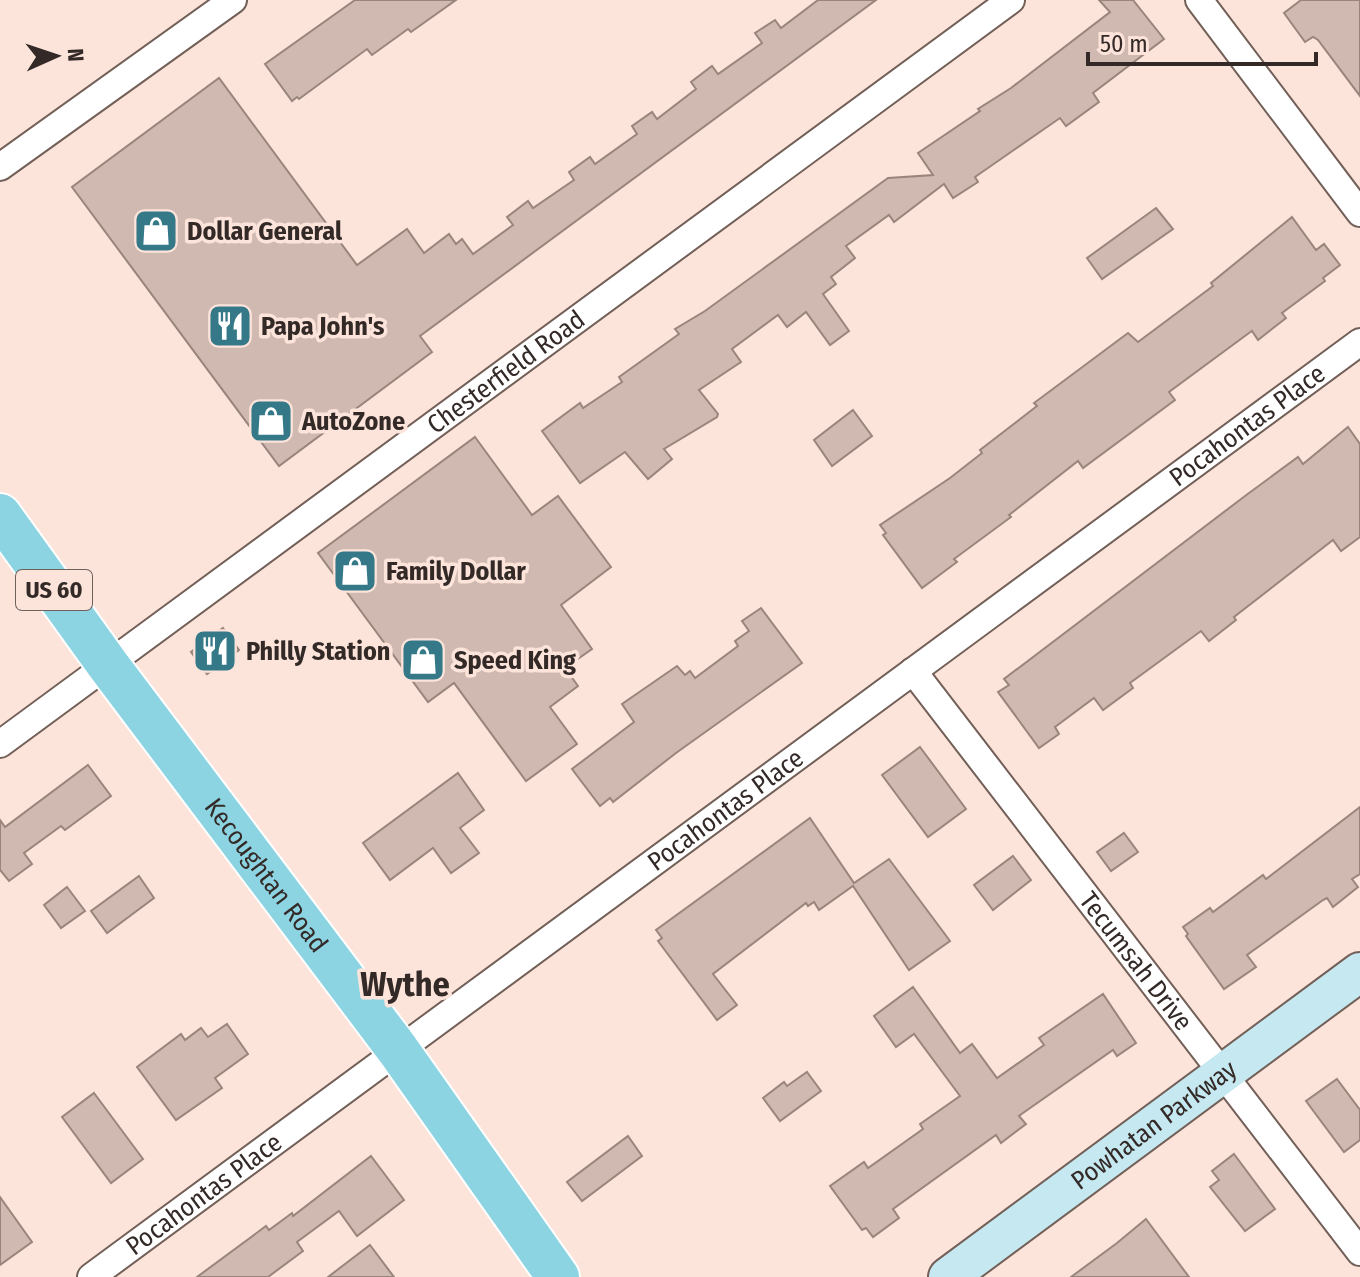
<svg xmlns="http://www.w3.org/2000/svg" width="1360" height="1277" font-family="'Fira Sans Condensed',sans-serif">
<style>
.building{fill:#cfb9b0;stroke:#9a857c;stroke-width:2}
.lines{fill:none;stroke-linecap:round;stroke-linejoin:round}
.minor-casing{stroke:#725f57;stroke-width:30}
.secondary-casing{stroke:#725f57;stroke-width:42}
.primary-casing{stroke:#fff;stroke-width:46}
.minor{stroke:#fff;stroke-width:26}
.secondary{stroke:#c6e9f1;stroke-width:38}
.primary{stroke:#8dd4e3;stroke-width:42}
.labels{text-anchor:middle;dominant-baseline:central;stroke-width:7;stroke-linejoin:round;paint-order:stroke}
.shield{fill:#fce4db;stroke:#6f625d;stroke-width:2}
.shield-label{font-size:24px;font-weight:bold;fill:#332a27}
.poi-label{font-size:26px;font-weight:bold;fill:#332a27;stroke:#fce4db;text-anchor:start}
.street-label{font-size:26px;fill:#332a27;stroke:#fce4db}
.district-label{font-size:34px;font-weight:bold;fill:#332a27;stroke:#fce4db}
</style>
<rect width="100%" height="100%" fill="#fce4db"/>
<g class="building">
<path d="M 355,0 L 456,0 L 411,32 L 408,29 L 372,55 L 367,49 L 299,99 L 297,97 L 292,101 L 265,64 Z"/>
<path d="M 818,0 L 876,0 L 420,336 L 432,352 L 279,466 L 72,187 L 219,78 L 357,265 L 407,229 L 424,253 L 449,234 L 456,244 L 462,239 L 473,254 L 513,225 L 507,217 L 528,201 L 533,208 L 574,180 L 569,172 L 590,157 L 595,164 L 637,134 L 632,126 L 652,112 L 657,119 L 696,89 L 691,82 L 712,66 L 718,74 L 762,43 L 755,33 L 775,20 L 781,28 Z"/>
<path d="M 1099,0 L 1133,0 L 1164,39 L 1093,93 L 1099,102 L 1066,126 L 1060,118 L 975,177 L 978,182 L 953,198 L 944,184 L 894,222 L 889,215 L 846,246 L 855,258 L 831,277 L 836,284 L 823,294 L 849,331 L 830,345 L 806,312 L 787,327 L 778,315 L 732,349 L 741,362 L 699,390 L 718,414 L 717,417 L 664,449 L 672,459 L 648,479 L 625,452 L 580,483 L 542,431 L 580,403 L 583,408 L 622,382 L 619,377 L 679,334 L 675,329 L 705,311 L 888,178 L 933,175 L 918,153 L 980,111 L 978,109 L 1011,88 L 1110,12 Z"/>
<path d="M 1301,0 L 1360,0 L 1360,96 L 1318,40 L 1313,37 L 1305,42 L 1284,13 Z"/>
<path d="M 1156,208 L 1173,229 L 1102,279 L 1087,258 Z"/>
<path d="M 1292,217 L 1316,250 L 1324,244 L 1340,265 L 1323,278 L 1325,281 L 1282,313 L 1286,318 L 1258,340 L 1252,331 L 1249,333 L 1169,392 L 1175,400 L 1083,468 L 1078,461 L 1009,515 L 1011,517 L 954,559 L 957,562 L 922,588 L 883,535 L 886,533 L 880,525 L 950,478 L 982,453 L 980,450 L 1037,406 L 1034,403 L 1128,333 L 1138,342 L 1213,286 L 1211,283 Z"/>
<path d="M 853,410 L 872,436 L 832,466 L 814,440 Z"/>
<path d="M 1348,427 L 1360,444 L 1360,537 L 1341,551 L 1333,540 L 1234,617 L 1236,620 L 1209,641 L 1201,631 L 1130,683 L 1133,688 L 1103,710 L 1094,698 L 1055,727 L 1059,734 L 1039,748 L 998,692 L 1009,685 L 1004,679 L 1245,496 L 1298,457 L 1303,464 Z"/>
<path d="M 475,437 L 532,515 L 558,496 L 611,567 L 561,605 L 592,649 L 565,668 L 578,686 L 550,707 L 577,744 L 526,781 L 454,683 L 428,702 L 318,553 Z"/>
<path d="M 761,608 L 802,663 L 676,753 L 613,802 L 610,798 L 600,806 L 572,769 L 634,722 L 622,704 L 677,666 L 685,675 L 690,671 L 695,678 L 738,646 L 735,641 L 749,631 L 742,621 Z"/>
<path d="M 223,628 L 239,650 L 207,674 L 191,652 Z"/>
<path d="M 920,747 L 966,809 L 928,837 L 882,775 Z"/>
<path d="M 88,765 L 111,796 L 65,830 L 61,826 L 24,853 L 32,864 L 9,881 L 0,870 L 0,820 L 5,827 Z"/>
<path d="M 458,773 L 484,810 L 460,828 L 479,853 L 451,873 L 433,848 L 390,880 L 363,843 Z"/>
<path d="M 1360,807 L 1360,874 L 1352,879 L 1358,887 L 1333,907 L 1327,898 L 1323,900 L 1247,955 L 1256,967 L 1224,989 L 1186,936 L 1188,934 L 1183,927 L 1210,908 L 1213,912 L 1263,875 L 1266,879 Z"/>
<path d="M 810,818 L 854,883 L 889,859 L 950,941 L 909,970 L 853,886 L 819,910 L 814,902 L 808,906 L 806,903 L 713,974 L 737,1005 L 717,1020 L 658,941 L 662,938 L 656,930 Z"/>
<path d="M 1124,833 L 1138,852 L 1111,871 L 1097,852 Z"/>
<path d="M 1013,856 L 1031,880 L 993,910 L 974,885 Z"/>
<path d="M 139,876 L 154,898 L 107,933 L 91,911 Z"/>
<path d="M 67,887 L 85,911 L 61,928 L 44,905 Z"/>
<path d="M 913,987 L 960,1053 L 972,1044 L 997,1078 L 1044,1045 L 1039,1038 L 1103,994 L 1136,1043 L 1117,1056 L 1113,1050 L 1023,1113 L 1019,1116 L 1026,1124 L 1001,1143 L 996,1135 L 893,1209 L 899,1218 L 873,1237 L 866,1228 L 862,1230 L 830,1186 L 864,1162 L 868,1168 L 923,1129 L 920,1124 L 960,1096 L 914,1034 L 896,1047 L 874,1016 Z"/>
<path d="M 227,1024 L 248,1054 L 215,1078 L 222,1088 L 176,1120 L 137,1067 L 181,1034 L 185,1040 L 201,1028 L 208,1037 Z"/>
<path d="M 807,1072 L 821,1091 L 780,1121 L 763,1098 L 784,1082 L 787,1086 Z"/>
<path d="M 1337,1079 L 1360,1110 L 1360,1140 L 1344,1152 L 1306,1101 Z"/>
<path d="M 94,1093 L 143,1159 L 111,1183 L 62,1117 Z"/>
<path d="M 628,1136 L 642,1156 L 582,1201 L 567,1182 Z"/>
<path d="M 1234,1154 L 1275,1209 L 1245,1231 L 1210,1187 L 1219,1180 L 1212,1171 Z"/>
<path d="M 371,1156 L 404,1200 L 357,1236 L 339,1211 L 297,1242 L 303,1251 L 268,1277 L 197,1277 L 266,1226 L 269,1230 L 292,1213 L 293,1216 Z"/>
<path d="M 0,1197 L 32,1242 L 0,1265 Z"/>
<path d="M 1146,1219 L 1189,1277 L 1071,1277 L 1117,1243 Z"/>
<path d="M 370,1245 L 394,1277 L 328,1277 Z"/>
</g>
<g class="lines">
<g class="minor-casing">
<g id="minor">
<path d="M 1199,0 L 1360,213"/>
<path d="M 0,167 L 233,0"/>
<path id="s1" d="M 913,671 L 1360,1252"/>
<path id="s2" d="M 0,744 L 1011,0"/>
<path id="s3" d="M 91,1277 L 1360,342"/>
</g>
</g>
<g class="secondary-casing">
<g id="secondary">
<path id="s4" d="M 948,1277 L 1360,972"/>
</g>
</g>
<g class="primary-casing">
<g id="primary">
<path id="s5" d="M 0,515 L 108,665 L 398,1050 L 558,1277"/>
</g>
</g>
<use href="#minor" class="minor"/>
<use href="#secondary" class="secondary"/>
<use href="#primary" class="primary"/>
</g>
<defs>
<g id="shop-square" transform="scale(2.3)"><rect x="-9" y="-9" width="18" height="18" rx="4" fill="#357988" stroke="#fce4db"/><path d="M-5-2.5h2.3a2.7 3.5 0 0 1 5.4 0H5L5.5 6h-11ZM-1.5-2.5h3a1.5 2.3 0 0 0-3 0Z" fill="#fff"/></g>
<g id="restaurant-square" transform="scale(2.3)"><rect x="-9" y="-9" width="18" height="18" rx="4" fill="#357988" stroke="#fce4db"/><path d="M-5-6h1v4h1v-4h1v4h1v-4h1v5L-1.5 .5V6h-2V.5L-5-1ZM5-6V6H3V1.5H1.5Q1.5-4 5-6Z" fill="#fff"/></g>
</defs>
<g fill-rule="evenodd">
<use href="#shop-square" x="156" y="231"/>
<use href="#restaurant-square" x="230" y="326"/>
<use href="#shop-square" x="271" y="421"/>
<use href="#shop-square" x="355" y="571"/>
<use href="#restaurant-square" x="215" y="651"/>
<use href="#shop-square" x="423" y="660"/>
</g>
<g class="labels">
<rect class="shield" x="16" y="570" width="76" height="40" rx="6"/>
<g class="shield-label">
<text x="54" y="590">US 60</text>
</g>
<g class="poi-label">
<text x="187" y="231">Dollar General</text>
<text x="261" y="326">Papa John's</text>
<text x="302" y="421">AutoZone</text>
<text x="386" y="571">Family Dollar</text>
<text x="246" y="651">Philly Station</text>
<text x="454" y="660">Speed King</text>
</g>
<g class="street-label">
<text stroke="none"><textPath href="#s2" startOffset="628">Chesterfield Road</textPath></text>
<text stroke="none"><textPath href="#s3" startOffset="1436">Pocahontas Place</textPath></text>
<text stroke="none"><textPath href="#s3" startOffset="788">Pocahontas Place</textPath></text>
<text stroke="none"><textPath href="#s5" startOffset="448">Kecoughtan Road</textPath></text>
<text stroke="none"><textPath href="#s1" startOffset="366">Tecumsah Drive</textPath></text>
<text stroke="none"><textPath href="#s4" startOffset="256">Powhatan Parkway</textPath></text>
<text stroke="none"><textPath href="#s3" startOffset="140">Pocahontas Place</textPath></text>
</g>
<g class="district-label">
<text x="405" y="984">Wythe</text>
</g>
</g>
<g transform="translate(56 56) rotate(87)" stroke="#fce4db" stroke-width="6" paint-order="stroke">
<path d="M0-6L14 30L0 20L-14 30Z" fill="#332a27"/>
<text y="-12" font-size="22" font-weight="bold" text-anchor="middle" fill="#332a27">N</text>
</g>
<path d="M1088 52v12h228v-12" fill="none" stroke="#332a27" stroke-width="4"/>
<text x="1100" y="52" font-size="24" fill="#332a27" stroke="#fce4db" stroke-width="6" paint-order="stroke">50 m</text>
</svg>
